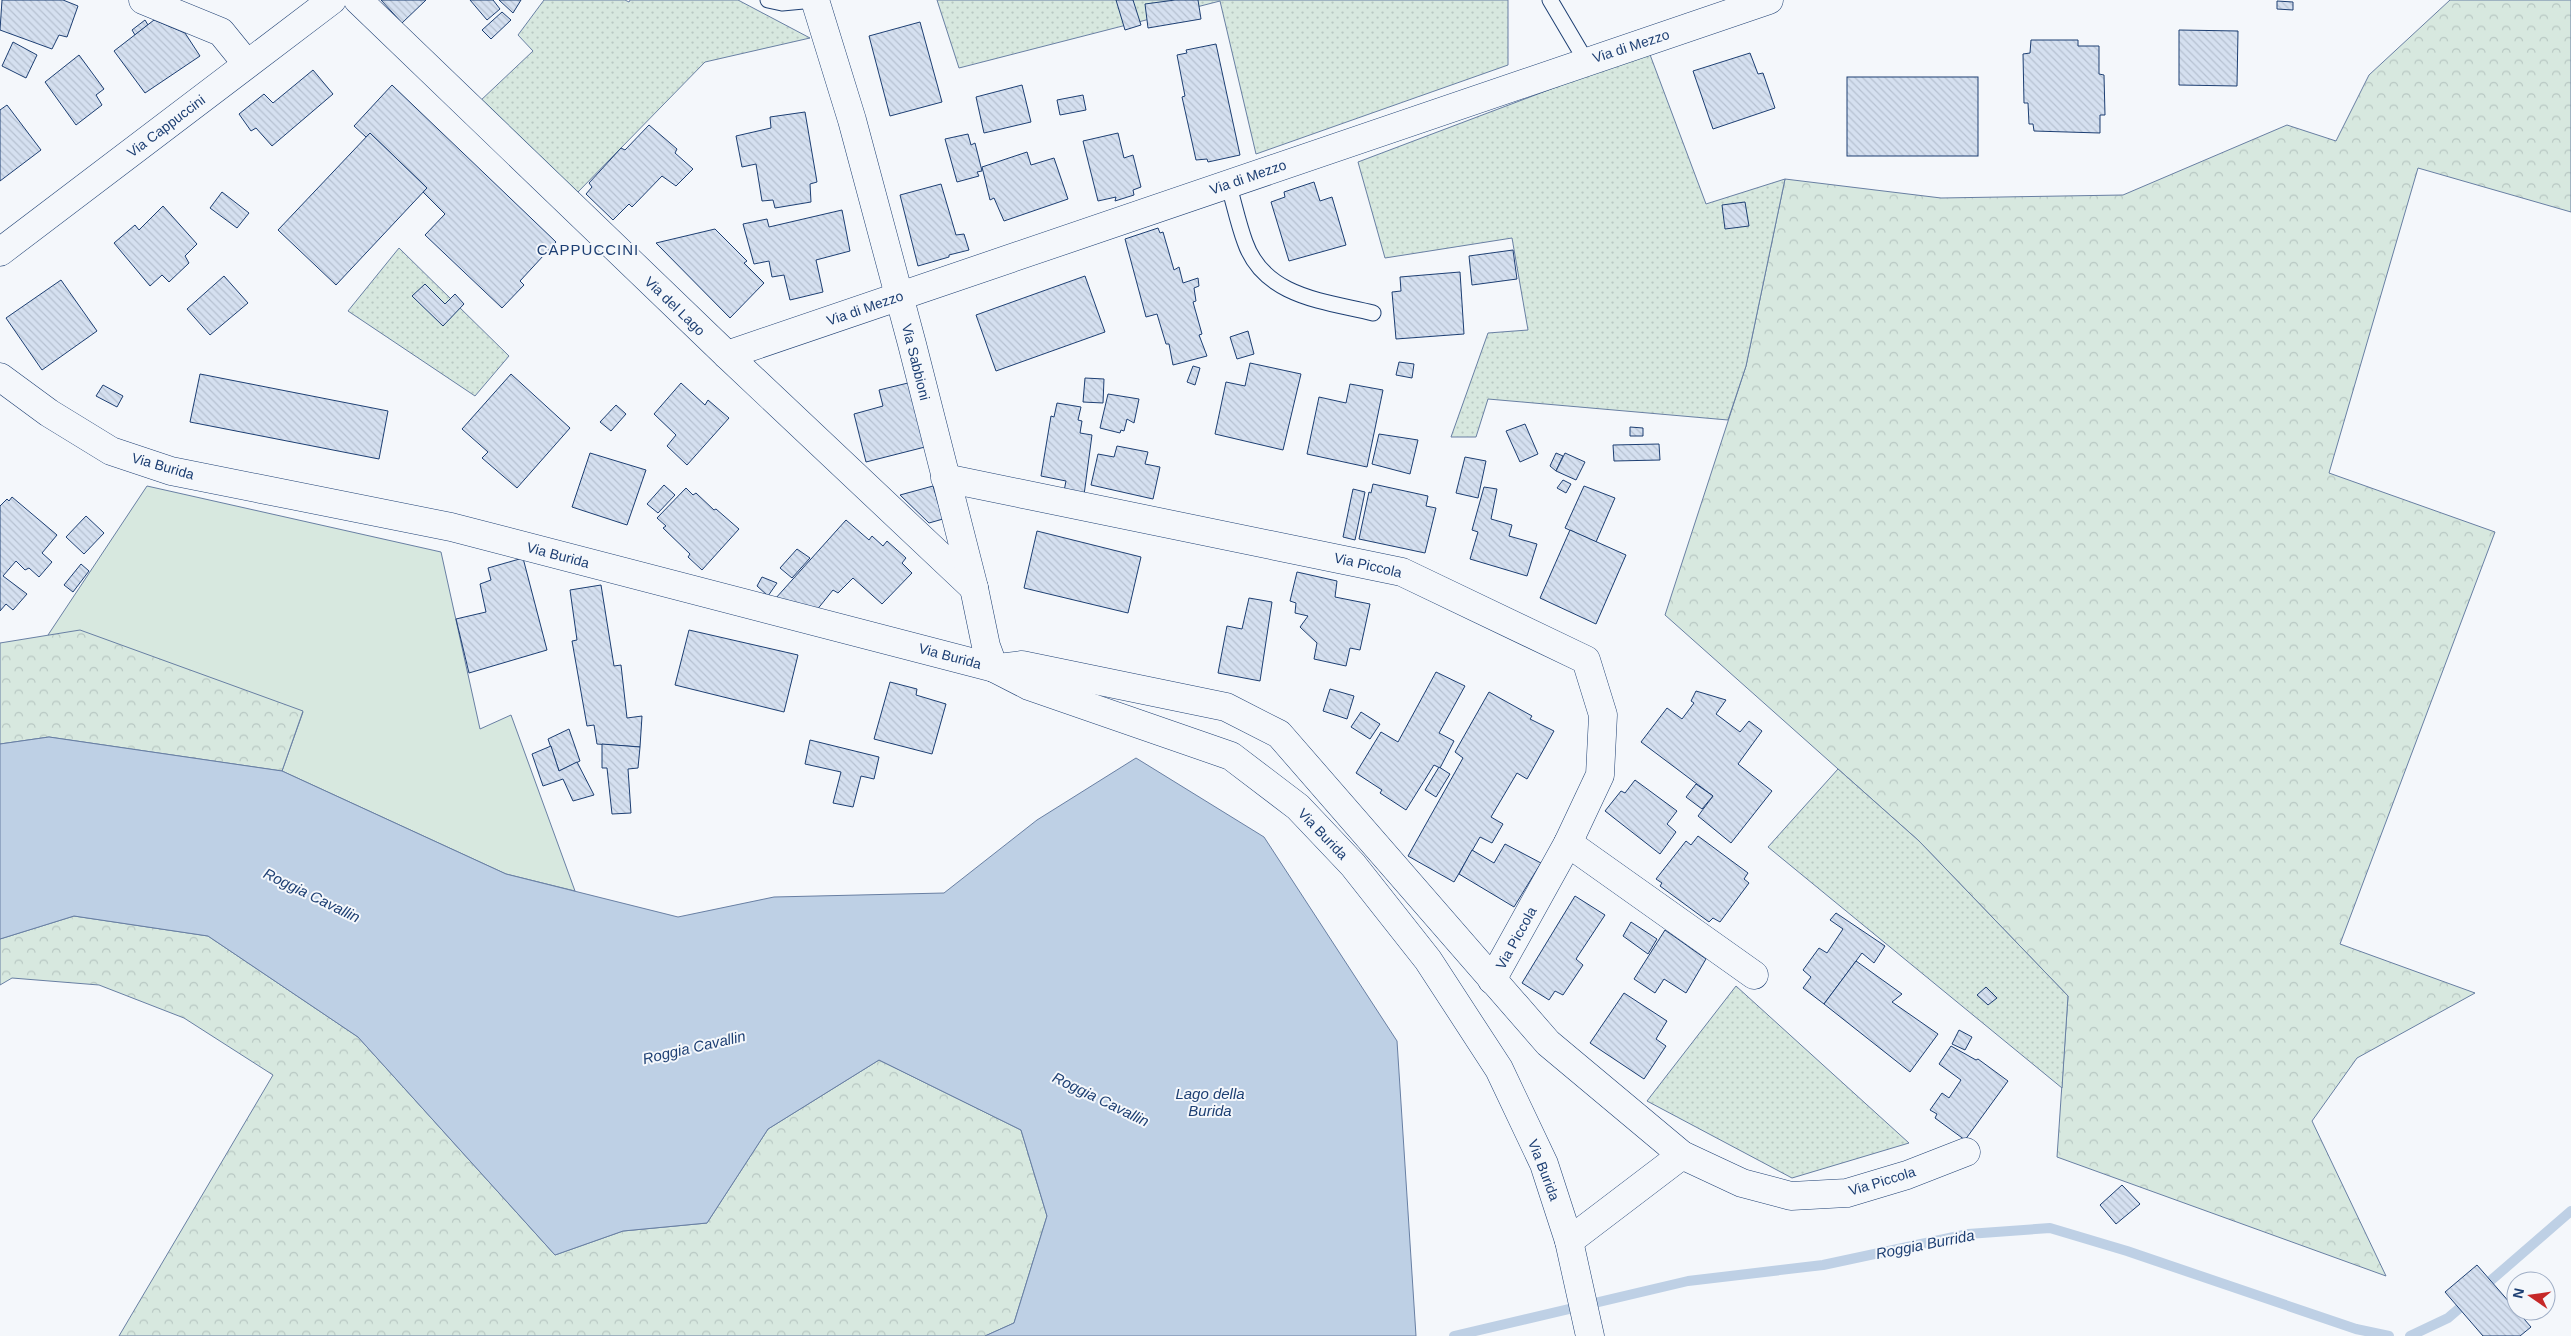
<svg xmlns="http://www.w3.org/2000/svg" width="2571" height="1336" font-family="Arial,sans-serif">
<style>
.green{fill:#d7e8df;stroke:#687fa3}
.forest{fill:url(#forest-crowns);stroke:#687fa3}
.garden{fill:url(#garden-dots);stroke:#687fa3}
.water{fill:#bed0e5;stroke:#687fa3}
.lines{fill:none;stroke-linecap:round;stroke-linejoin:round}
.stream{stroke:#bed0e5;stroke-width:10}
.building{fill:url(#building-back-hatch);stroke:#1d3f73}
.lane-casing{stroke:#1d3f73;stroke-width:17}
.street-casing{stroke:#1d3f73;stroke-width:29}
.secondary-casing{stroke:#1d3f73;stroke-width:29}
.lane{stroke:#f4f7fb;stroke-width:15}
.street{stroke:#f4f7fb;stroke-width:28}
.secondary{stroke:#f4f7fb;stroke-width:28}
.labels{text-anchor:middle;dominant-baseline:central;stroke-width:4;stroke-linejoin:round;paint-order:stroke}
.street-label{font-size:14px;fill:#1d3f73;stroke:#f4f7fb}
.neighbourhood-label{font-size:15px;letter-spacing:1px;fill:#1d3f73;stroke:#f4f7fb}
.water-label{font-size:15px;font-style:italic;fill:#1d3f73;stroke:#f4f7fb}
</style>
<defs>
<pattern id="forest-crowns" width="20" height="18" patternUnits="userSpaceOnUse" patternTransform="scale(1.25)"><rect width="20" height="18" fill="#d7e8df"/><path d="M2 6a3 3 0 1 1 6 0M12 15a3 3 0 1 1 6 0" fill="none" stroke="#b8c8c3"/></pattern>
<pattern id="garden-dots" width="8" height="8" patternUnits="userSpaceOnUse" patternTransform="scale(1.25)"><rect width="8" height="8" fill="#d7e8df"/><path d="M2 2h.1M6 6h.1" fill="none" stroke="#b8c8c3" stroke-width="1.8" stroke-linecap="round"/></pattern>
<pattern id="building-back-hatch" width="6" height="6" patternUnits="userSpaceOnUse" patternTransform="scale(1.25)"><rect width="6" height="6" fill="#d5e0f0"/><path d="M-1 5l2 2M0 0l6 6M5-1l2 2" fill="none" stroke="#b6c1d1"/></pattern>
</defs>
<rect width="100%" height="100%" fill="#f4f7fb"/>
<path class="green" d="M 147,486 L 441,552 L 480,729 L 511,715 L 575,891 L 506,874 L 282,771 L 303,712 L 48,635 Z"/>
<g class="forest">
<path d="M 2450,0 L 2571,0 L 2571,212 L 2418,168 L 2329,473 L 2495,532 L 2340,944 L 2475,993 L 2357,1058 L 2312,1121 L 2386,1276 L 2057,1157 L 2068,996 L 1919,841 L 1665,615 L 1746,366 L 1785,179 L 1941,198 L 2123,195 L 2287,125 L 2336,141 L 2369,75 Z"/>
<path d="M 80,630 L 303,711 L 282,771 L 49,737 L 0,744 L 0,643 Z"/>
<path d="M 74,916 L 208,936 L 358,1037 L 555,1255 L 623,1231 L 707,1223 L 768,1129 L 879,1060 L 1021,1130 L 1047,1216 L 1014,1323 L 985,1336 L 119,1336 L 273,1075 L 184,1018 L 99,985 L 12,978 L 0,985 L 0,939 Z"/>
</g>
<g class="garden">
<path d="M 544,0 L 625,0 L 629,2 L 630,0 L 738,0 L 810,38 L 705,62 L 577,193 L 479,102 L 533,51 L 518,35 Z"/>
<path d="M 937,0 L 1508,0 L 1508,65 L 1256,154 L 1220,1 L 959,68 Z"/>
<path d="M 1649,52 L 1706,204 L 1785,179 L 1746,366 L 1728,420 L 1488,399 L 1476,437 L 1451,437 L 1488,333 L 1528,330 L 1512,238 L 1385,258 L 1358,162 Z"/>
<path d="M 399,248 L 509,356 L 475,396 L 348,311 Z"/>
<path d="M 1838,769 L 1919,841 L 2068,996 L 2062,1088 L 1768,847 Z"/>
<path d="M 1736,986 L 1909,1143 L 1792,1178 L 1647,1101 Z"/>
</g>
<path class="water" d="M 49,737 L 282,771 L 506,874 L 678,917 L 774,897 L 944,893 L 1037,820 L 1136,758 L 1264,837 L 1397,1041 L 1416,1336 L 985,1336 L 1014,1323 L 1047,1216 L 1021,1130 L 879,1060 L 768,1129 L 707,1223 L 623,1231 L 555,1255 L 358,1037 L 208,936 L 74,916 L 0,939 L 0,744 Z"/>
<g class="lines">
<g class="stream">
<path d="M 2481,1289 L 2571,1211"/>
<path d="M 1454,1336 L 1688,1281 L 1823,1265 L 1968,1234 L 2050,1228 L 2127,1251 L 2356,1329 L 2389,1336"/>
<path d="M 2410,1336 L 2448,1318 L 2469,1300"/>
</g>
</g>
<g class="building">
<path d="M 2,0 L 63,0 L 78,6 L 67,37 L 59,35 L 52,49 L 0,30 Z"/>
<path d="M 381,0 L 426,0 L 402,23 Z"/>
<path d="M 470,0 L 493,0 L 500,9 L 487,20 Z"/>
<path d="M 499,0 L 521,0 L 513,13 Z"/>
<path d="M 1116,0 L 1133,0 L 1141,25 L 1125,30 Z"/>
<path d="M 1175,0 L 1198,0 L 1201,19 L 1148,28 L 1145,4 Z"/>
<path d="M 2277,1 L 2293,2 L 2293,10 L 2277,9 Z"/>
<path d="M 502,12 L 511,20 L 491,39 L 482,30 Z"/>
<path d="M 145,20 L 148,25 L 135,35 L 132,30 Z"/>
<path d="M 154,20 L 185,33 L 200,56 L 145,93 L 114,51 Z"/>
<path d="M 920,22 L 942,102 L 890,116 L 869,36 Z"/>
<path d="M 2179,30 L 2238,31 L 2237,86 L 2179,85 Z"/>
<path d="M 2031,40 L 2078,40 L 2078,46 L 2099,46 L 2099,74 L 2104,75 L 2105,115 L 2100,115 L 2100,133 L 2034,131 L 2033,124 L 2029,124 L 2028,103 L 2024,103 L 2023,54 L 2030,53 Z"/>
<path d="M 13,42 L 37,55 L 26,78 L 2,66 Z"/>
<path d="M 1216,44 L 1240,155 L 1208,162 L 1207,159 L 1196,160 L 1182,97 L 1185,96 L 1177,55 L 1187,53 L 1186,50 Z"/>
<path d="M 1750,53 L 1758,74 L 1763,73 L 1775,108 L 1713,129 L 1693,71 Z"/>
<path d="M 79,55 L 104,89 L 96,95 L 102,105 L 76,125 L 45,82 Z"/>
<path d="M 313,70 L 333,94 L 272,146 L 256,128 L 251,131 L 239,114 L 264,94 L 273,103 Z"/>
<rect x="1847" y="77" width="131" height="79"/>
<path d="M 392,85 L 556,242 L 520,281 L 524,285 L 502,308 L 425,235 L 445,214 L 423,192 L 427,188 L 370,133 L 366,137 L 354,126 Z"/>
<path d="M 1022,85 L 1031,122 L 984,133 L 976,97 Z"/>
<path d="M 1083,95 L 1086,110 L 1060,115 L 1057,100 Z"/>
<path d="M 7,105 L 41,150 L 0,181 L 0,110 Z"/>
<path d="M 805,112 L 817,182 L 810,184 L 811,202 L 775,208 L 773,200 L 762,201 L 756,164 L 742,167 L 736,136 L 771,128 L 770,117 Z"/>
<path d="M 649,125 L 677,149 L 675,153 L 693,169 L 676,186 L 662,176 L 632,207 L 629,204 L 613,220 L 586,194 L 592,187 L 589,183 L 621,148 L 625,150 Z"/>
<path d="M 370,133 L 427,188 L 336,285 L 278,230 Z"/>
<path d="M 1118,133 L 1124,158 L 1133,155 L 1141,187 L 1133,190 L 1134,195 L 1115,201 L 1116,197 L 1098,201 L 1083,141 Z"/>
<path d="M 968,134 L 971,145 L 975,143 L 982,171 L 977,172 L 979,176 L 957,182 L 945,139 Z"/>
<path d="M 1027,152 L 1031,165 L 1054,158 L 1068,199 L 1004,221 L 994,198 L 990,200 L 982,167 Z"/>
<path d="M 1314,182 L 1320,201 L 1332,197 L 1346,245 L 1289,261 L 1271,202 L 1285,197 L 1284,192 Z"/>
<path d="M 941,184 L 956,235 L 964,234 L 969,250 L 949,255 L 949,257 L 918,266 L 900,195 Z"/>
<path d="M 222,192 L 249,213 L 237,228 L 210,208 Z"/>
<path d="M 1745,202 L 1749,226 L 1725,229 L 1722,205 Z"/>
<path d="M 163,206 L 197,244 L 185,256 L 189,263 L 169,282 L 162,275 L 150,286 L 114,243 L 135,225 L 139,230 Z"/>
<path d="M 842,210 L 850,251 L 816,260 L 823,292 L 790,300 L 784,275 L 772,277 L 769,261 L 754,264 L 743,224 L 767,219 L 769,227 Z"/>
<path d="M 1158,228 L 1160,233 L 1163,232 L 1174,270 L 1179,267 L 1183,283 L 1198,278 L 1199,286 L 1194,288 L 1196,301 L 1193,302 L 1202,334 L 1199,335 L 1207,356 L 1173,365 L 1169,344 L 1166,344 L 1157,314 L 1146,317 L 1125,239 Z"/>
<path d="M 715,229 L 747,261 L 744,263 L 764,283 L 730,318 L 656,243 Z"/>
<path d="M 1513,250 L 1517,279 L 1472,285 L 1469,256 Z"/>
<path d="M 1460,272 L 1464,334 L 1396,339 L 1392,292 L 1401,291 L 1400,277 Z"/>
<path d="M 224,276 L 248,303 L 210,335 L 187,309 Z"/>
<path d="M 1085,276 L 1105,332 L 996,371 L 976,315 Z"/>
<path d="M 61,280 L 97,331 L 42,370 L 6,318 Z"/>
<path d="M 425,284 L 445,304 L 455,294 L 464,304 L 443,326 L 412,296 Z"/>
<path d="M 1248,331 L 1254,354 L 1237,359 L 1230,337 Z"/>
<path d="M 1399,362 L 1414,364 L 1412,378 L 1396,375 Z"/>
<path d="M 1250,363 L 1301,374 L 1283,450 L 1215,434 L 1226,382 L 1245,386 Z"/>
<path d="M 1193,366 L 1200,368 L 1195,385 L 1187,382 Z"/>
<path d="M 200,374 L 388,411 L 379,459 L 190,422 Z"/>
<path d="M 511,374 L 570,428 L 517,488 L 482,458 L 488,452 L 462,429 Z"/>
<path d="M 1085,378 L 1104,379 L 1103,403 L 1083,402 Z"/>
<path d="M 681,383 L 705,405 L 708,400 L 729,418 L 687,465 L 667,446 L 676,435 L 654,414 Z"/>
<path d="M 908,383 L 925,447 L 866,462 L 854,414 L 883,406 L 879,390 Z"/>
<path d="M 1350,384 L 1383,390 L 1367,467 L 1307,454 L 1319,397 L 1346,403 Z"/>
<path d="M 103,385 L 123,396 L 117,407 L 96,396 Z"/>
<path d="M 1108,394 L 1139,399 L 1134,423 L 1127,419 L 1124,431 L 1121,430 L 1120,433 L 1100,428 Z"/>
<path d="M 1057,403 L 1081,407 L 1078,420 L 1082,421 L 1080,433 L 1092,435 L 1084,495 L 1064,491 L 1066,481 L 1041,476 L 1051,416 L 1054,417 Z"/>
<path d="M 616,405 L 626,414 L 611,431 L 600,422 Z"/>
<path d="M 1525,424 L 1538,454 L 1520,462 L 1506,431 Z"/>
<path d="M 1630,427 L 1643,428 L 1643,436 L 1630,436 Z"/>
<path d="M 1379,434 L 1418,440 L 1410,474 L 1372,464 Z"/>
<path d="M 1659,444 L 1660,460 L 1614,461 L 1613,445 Z"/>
<path d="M 1117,446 L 1148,452 L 1145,464 L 1160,467 L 1153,499 L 1091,485 L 1098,454 L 1114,457 Z"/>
<path d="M 590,453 L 646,470 L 627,525 L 572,507 Z"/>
<path d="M 1556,453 L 1563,456 L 1556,471 L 1550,466 Z"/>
<path d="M 1565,453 L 1585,462 L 1576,480 L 1556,471 Z"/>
<path d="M 1465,457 L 1486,461 L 1478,498 L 1456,493 Z"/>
<path d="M 1563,480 L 1571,484 L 1566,493 L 1557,488 Z"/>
<path d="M 1373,484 L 1428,496 L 1426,506 L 1436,508 L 1425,553 L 1359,539 L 1369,492 L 1371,493 Z"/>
<path d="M 664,485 L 675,495 L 658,513 L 647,504 Z"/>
<path d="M 933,486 L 943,519 L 929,523 L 900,495 Z"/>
<path d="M 1584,486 L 1615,498 L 1596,542 L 1565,528 Z"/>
<path d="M 1484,487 L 1497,489 L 1491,519 L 1512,525 L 1509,536 L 1537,544 L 1527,576 L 1470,559 L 1478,532 L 1472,530 Z"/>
<path d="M 686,488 L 693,495 L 696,493 L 714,510 L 716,509 L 739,529 L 702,570 L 688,557 L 690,554 L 663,528 L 666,526 L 657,518 Z"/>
<path d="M 1353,489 L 1365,492 L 1355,540 L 1343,537 Z"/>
<path d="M 12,497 L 57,535 L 42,553 L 52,562 L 39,577 L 29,568 L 25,570 L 16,561 L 3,576 L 27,594 L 13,610 L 6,604 L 0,611 L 0,506 L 7,499 L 9,501 Z"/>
<path d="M 86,516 L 104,533 L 84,554 L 66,537 Z"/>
<path d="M 846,520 L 869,540 L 872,536 L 883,546 L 887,541 L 906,558 L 902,563 L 912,573 L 882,604 L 853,578 L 838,593 L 833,590 L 816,611 L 775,599 Z"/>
<path d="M 1570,530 L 1626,555 L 1596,624 L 1540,598 Z"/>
<path d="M 1037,531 L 1141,557 L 1128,613 L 1024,588 Z"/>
<path d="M 797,549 L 810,558 L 792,578 L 780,568 Z"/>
<path d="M 523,558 L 547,650 L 469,673 L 456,619 L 486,612 L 480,584 L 491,580 L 488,568 Z"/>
<path d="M 81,564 L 89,571 L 73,592 L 64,585 Z"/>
<path d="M 1297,572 L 1337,581 L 1335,597 L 1370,604 L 1360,650 L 1350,648 L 1346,666 L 1314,659 L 1317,643 L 1300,627 L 1308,616 L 1295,613 L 1296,603 L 1290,601 Z"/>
<path d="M 762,577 L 777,583 L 768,596 L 757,586 Z"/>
<path d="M 601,585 L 614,666 L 621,665 L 627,718 L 642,716 L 640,747 L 597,744 L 594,725 L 587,726 L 572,641 L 577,640 L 570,590 Z"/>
<path d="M 1249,598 L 1272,602 L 1260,681 L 1218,673 L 1227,626 L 1242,629 Z"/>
<path d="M 689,630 L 798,655 L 784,712 L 675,685 Z"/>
<path d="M 1436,672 L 1465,686 L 1439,733 L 1454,741 L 1440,768 L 1434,765 L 1406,810 L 1380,793 L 1382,790 L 1356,773 L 1381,732 L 1398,742 Z"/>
<path d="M 890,682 L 917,689 L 916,695 L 946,704 L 932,754 L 874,739 Z"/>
<path d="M 1330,689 L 1354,696 L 1347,719 L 1323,711 Z"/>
<path d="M 1696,691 L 1726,700 L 1716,714 L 1740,732 L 1749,721 L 1762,731 L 1738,764 L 1772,791 L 1731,843 L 1698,816 L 1713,796 L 1641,742 L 1667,708 L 1682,719 L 1694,703 L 1691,701 Z"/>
<path d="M 1489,692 L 1532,716 L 1530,719 L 1554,731 L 1527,779 L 1517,773 L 1491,817 L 1503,824 L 1492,843 L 1480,837 L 1454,882 L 1408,856 L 1463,758 L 1455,752 Z"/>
<path d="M 1361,712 L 1380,724 L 1370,739 L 1351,727 Z"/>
<path d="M 569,729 L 580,761 L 559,771 L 548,739 Z"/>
<path d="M 810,740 L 879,757 L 874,779 L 861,776 L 853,807 L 833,803 L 841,772 L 805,764 Z"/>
<path d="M 602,744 L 640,747 L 638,768 L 628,769 L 631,813 L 612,814 L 607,768 L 602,768 Z"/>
<path d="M 551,746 L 559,771 L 577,762 L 594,795 L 573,801 L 563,779 L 543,786 L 532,754 Z"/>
<path d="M 1439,767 L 1450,774 L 1436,797 L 1425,790 Z"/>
<path d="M 1635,780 L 1677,811 L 1667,824 L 1676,832 L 1660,854 L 1605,811 L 1621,791 L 1625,793 Z"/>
<path d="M 1696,784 L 1713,796 L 1702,809 L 1686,797 Z"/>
<path d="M 1698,836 L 1748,873 L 1744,879 L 1749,883 L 1720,922 L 1713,918 L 1709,922 L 1660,886 L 1662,883 L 1656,879 L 1686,841 L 1691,845 Z"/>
<path d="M 1505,844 L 1541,863 L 1514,907 L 1459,874 L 1472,850 L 1494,863 Z"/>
<path d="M 1575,896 L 1605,915 L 1576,959 L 1583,965 L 1563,995 L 1555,991 L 1549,1000 L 1522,983 Z"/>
<path d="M 1836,913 L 1885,946 L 1874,963 L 1862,953 L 1824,1004 L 1803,988 L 1811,977 L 1803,970 L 1819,948 L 1827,953 L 1843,929 L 1830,920 Z"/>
<path d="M 1631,922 L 1657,939 L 1648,954 L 1623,936 Z"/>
<path d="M 1665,930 L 1706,959 L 1686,993 L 1664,979 L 1655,993 L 1634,979 Z"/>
<path d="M 1856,961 L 1902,994 L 1892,1002 L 1938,1034 L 1910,1072 L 1824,1004 Z"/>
<path d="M 1986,987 L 1997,998 L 1988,1005 L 1977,995 Z"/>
<path d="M 1624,993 L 1667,1021 L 1656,1039 L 1666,1046 L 1644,1079 L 1590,1043 Z"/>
<path d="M 1959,1030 L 1972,1037 L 1965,1050 L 1952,1044 Z"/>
<path d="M 1951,1046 L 1976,1060 L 1978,1059 L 2008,1081 L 1965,1140 L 1935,1118 L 1937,1114 L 1930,1110 L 1942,1093 L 1949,1098 L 1961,1080 L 1939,1064 Z"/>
<path d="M 2122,1185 L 2140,1204 L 2116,1224 L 2100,1205 Z"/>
<path d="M 2477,1265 L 2531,1327 L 2520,1336 L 2483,1336 L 2445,1292 Z"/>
</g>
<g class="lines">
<g class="lane-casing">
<g id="lane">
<path d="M 768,0 L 782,3 L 814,0"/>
<path d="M 1550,0 L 1586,61"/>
<path d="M 1228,183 C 1234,203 1238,223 1245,242 C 1264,297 1324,301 1373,313"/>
</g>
</g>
<g class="street-casing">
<g id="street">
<path d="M 143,0 L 221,32 L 247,64"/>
<path d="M 358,0 L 727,355 L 974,588"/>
<path d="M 815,0 L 852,120 L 912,344 L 974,588 L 986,646 L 994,668"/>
<path d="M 727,355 L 1769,0"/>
<path d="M 0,377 L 49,413 L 111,451 L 171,471 L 451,527 L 994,668 L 1029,686 L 1231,756 L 1298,807 L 1353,865 L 1428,960 L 1499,1069 L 1544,1164 L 1569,1241 L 1590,1336"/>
<path d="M 945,478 L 1402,572 L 1586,660 L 1603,715 L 1600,775 L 1568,843 L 1492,980"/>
<path d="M 998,668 L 1022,665 L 1226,707 L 1279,734 L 1548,1043 L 1682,1155 L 1742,1183 L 1791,1196 L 1847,1193 L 1907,1175 L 1966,1152"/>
<path d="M 1568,843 L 1754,975"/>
<path d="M 1569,1241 L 1682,1155"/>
</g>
</g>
<g class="secondary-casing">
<path id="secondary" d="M 0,252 L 332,0"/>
</g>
<use href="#lane" class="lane"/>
<use href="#street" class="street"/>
<use href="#secondary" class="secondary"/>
</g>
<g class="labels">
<g class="street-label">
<text transform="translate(1631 46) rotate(-18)">Via di Mezzo</text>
<text transform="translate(166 126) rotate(-37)">Via Cappuccini</text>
<text transform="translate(1248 177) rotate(-19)">Via di Mezzo</text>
<text transform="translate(675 306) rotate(44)">Via del Lago</text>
<text transform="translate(865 308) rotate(-19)">Via di Mezzo</text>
<text transform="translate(916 362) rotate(76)">Via Sabbioni</text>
<text transform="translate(163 466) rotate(16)">Via Burida</text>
<text transform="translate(558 555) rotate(15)">Via Burida</text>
<text transform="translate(1368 565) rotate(13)">Via Piccola</text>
<text transform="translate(950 656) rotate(15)">Via Burida</text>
<text transform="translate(1323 834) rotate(46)">Via Burida</text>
<text transform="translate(1516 938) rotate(-61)">Via Piccola</text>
<text transform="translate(1544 1170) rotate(69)">Via Burida</text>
<text transform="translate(1882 1181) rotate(-17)">Via Piccola</text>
</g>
<g class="neighbourhood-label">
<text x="588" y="249">CAPPUCCINI</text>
</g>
<g class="water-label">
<text transform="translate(312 895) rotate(26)">Roggia Cavallin</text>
<text transform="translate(694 1047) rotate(-13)">Roggia Cavallin</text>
<text x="1210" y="1093">Lago della<tspan x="1210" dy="17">Burida</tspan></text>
<text transform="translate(1101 1099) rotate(26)">Roggia Cavallin</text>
<text transform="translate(1925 1244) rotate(-11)">Roggia Burrida</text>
</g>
</g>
<g transform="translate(2531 1296) rotate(283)"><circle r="24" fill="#f4f7fb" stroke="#9eadc5"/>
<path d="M0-4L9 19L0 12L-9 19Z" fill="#c62828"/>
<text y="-8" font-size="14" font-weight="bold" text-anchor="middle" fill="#1d3f73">N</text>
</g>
</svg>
